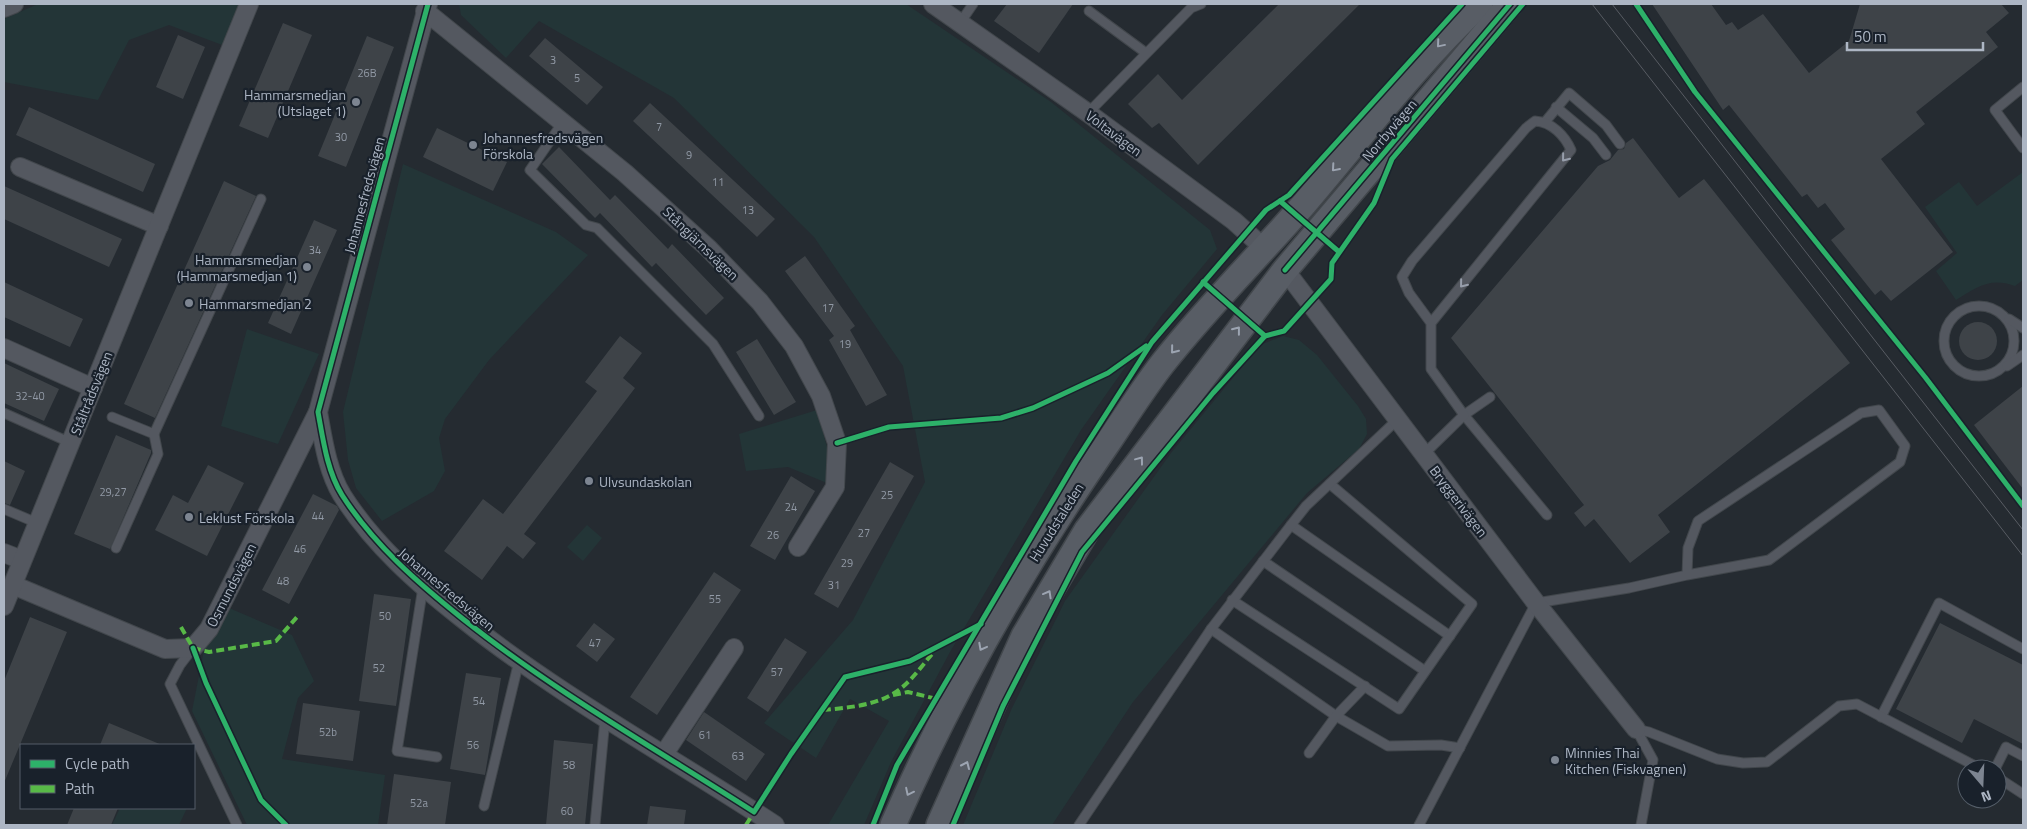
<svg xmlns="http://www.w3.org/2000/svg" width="2027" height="829" font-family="'Titillium Web',sans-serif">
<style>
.green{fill:#233537}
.building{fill:#3e4348}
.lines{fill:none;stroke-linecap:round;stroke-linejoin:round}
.service-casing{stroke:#42474c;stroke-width:11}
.minor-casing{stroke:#42474c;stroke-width:20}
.secondary-casing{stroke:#42474c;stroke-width:28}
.service{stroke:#545860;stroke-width:9}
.minor{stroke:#545860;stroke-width:18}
.secondary{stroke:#585d65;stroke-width:25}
.tram{stroke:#585c63;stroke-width:1}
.quiet{stroke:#58b947;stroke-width:4;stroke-dasharray:8 4;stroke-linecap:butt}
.cycleway-casing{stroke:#19212b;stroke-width:8}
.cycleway{stroke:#2db169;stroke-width:5}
.oneway{stroke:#9ca4b1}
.oneway2{stroke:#979eab}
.poi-dot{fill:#7d8591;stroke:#19212b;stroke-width:2}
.labels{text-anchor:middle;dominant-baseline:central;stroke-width:4.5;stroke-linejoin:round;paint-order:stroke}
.number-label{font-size:11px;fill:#9199a5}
.poi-label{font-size:14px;fill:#adb6c4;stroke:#19212b;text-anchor:start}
.street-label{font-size:14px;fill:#adb6c4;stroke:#19212b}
</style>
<rect width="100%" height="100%" fill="#252b31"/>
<g class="green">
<path d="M 38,4 L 241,4 L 225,46 L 169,25 L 129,40 L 98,100 L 4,82 L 4,19 Z"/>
<path d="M 459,4 L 906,4 L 1051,102 L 1210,230 L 1217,249 L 1162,315 L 1081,430 L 950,652 L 891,762 L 864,825 L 828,825 L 889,721 L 850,699 L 816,758 L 764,723 L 853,620 L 925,482 L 903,366 L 814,237 L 674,98 L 539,21 L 506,58 L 461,15 Z"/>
<path d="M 403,164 L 556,232 L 588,255 L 489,360 L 445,419 L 439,438 L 445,471 L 434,491 L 382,521 L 356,488 L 348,460 L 343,412 Z"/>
<path d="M 2023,172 L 2023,280 L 2015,286 C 1990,277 1977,287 1956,300 L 1936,271 L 1957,253 L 1925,207 L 1959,182 L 1977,206 Z"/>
<path d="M 247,329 L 319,354 L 278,444 L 221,426 Z"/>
<path d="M 1283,336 L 1299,340 L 1317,355 L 1358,406 L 1366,419 L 1367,434 L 1359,449 L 1307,493 L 1133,702 L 1052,825 L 963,825 L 1012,708 L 1065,601 L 1171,453 L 1260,345 Z"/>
<path d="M 817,410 L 827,447 L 827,483 L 788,467 L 746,471 L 739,434 Z"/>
<path d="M 587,525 L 602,538 L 583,561 L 567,547 Z"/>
<path d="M 229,608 L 292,635 L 314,681 L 298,698 L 282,759 L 385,775 L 378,825 L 247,825 L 192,711 L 204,650 Z"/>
<path d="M 120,808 L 187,808 L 179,825 L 112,825 Z"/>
</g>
<g class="building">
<path d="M 1007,4 L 1073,4 L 1039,53 L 994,21 Z"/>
<path d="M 1279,4 L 1360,4 L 1198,165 L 1159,123 L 1152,128 L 1128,104 L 1158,74 L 1182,100 Z"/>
<path d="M 1652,4 L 1711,4 L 1726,25 L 1732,22 L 1738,30 L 1763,14 L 1809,73 L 1849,41 L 1860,4 L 2001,4 L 2009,13 L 1986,32 L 1998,47 L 1916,112 L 1925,124 L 1881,159 L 1953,252 L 1891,301 L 1881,290 L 1875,295 L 1831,240 L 1845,229 L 1825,203 L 1818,208 L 1807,194 L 1802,197 L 1729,105 L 1723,110 Z"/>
<path d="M 283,23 L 312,35 L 268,138 L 239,126 Z"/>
<path d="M 178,35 L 205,47 L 183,99 L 156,87 Z"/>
<path d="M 367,36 L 394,47 L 346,167 L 318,156 Z"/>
<path d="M 545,38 L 603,87 L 587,105 L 529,56 Z"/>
<path d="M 650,103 L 775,219 L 757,237 L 633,121 Z"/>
<path d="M 29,107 L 155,164 L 143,192 L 16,135 Z"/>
<path d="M 437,128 L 507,162 L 493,191 L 423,157 Z"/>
<path d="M 1633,138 L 1679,198 L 1704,179 L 1850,363 L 1658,515 L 1670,532 L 1630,563 L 1594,519 L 1585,527 L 1574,513 L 1584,505 L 1451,338 L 1598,166 L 1610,160 L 1618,150 L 1624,149 L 1626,143 Z"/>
<path d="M 559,147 L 610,200 L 615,195 L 668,249 L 672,244 L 724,298 L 706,315 L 656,263 L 652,267 L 600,213 L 595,218 L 542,164 Z"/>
<path d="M 224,181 L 256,196 L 155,418 L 124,404 Z"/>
<path d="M 4,186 L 122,239 L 109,267 L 4,219 Z"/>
<path d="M 314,220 L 337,230 L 291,334 L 268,323 Z"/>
<path d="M 805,256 L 855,326 L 850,330 L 887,395 L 866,406 L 829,340 L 834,336 L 785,271 Z"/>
<path d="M 4,282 L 83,319 L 70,347 L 4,317 Z"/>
<circle cx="1978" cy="341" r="19"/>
<path d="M 620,336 L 642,353 L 623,378 L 635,388 L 524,534 L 536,543 L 523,559 L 507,546 L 482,580 L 444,551 L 483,499 L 503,514 L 597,391 L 585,382 Z"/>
<path d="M 757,339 L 796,402 L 774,415 L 736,352 Z"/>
<path d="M 4,363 L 59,389 L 44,421 L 4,403 Z"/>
<path d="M 2023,386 L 2023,489 L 1974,425 Z"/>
<path d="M 116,435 L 151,450 L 151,453 L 110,549 L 74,534 Z"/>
<path d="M 4,461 L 25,471 L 10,505 L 4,503 Z"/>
<path d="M 890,462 L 914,476 L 838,608 L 814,594 Z"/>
<path d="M 208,465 L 244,483 L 207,556 L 155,530 L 173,495 L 188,503 Z"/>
<path d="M 791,476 L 815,491 L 775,560 L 750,546 Z"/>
<path d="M 313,494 L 337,506 L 339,510 L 289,604 L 262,590 Z"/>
<path d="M 714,572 L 741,590 L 657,715 L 630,697 Z"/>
<path d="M 374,594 L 411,599 L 396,706 L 359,701 Z"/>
<path d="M 30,617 L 67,632 L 4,783 L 4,681 Z"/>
<path d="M 594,623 L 615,639 L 597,662 L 576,646 Z"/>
<path d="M 1940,623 L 2023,665 L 2023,744 L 1974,719 L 1962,743 L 1896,709 Z"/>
<path d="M 785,638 L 807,652 L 768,712 L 747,698 Z"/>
<path d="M 466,673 L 501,678 L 485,775 L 450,769 Z"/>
<path d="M 303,703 L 360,711 L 353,761 L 296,754 Z"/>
<path d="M 704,712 L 765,754 L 746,781 L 686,740 Z"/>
<path d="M 109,723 L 162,745 L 100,745 Z"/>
<path d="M 554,740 L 593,744 L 585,825 L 546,825 Z"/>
<path d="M 394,774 L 451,782 L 445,825 L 387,825 Z"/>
<path d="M 650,806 L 686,810 L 684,825 L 647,825 Z"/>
<path d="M 74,808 L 118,808 L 111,825 L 67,825 Z"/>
</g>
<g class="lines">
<g class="service-casing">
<g id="service">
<path d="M 1089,11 L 1146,53"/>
<path d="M 960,23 L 973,4"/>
<path d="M 2023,87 L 1995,110 L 2023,148"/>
<path d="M 1556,107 L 1593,138 L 1606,155"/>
<path d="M 1088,113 L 1191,8 L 1201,4"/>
<path d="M 563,122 L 530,170 L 586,225 L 597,228 L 713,344 L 759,416"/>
<path d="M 1545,122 L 1569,93 L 1606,125 L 1620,144"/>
<circle cx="1979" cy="341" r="35"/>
<path d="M 2009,319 L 2023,328"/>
<path d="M 2007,366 L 2023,355"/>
<path d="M 1490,397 L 1464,415 L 1547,515"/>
<path d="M 4,413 L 71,443"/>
<path d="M 112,417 L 154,434"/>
<path d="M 1423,455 L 1464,415 L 1431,369 L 1431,323 L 1571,150 C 1565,136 1552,122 1535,121 L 1526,128 L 1412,261 L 1402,277 L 1409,293 L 1431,323"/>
<path d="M 4,509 L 37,523"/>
<path d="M 1291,525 L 1450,636"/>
<path d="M 116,548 L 158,454 L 154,434 L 261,199"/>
<path d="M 1263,561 L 1425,671"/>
<path d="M 423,587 L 397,751 L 437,757"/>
<path d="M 1232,600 L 1399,709 L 1472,604 L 1330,484"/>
<path d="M 1211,629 L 1336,716 L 1388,746 L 1441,745 L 1460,748"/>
<path d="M 193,648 L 180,665 L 170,684 L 237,825"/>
<path d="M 1881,717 L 1939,603 L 2023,649"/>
<path d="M 1636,729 L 1649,732 L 1717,759 L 1743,763 L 1767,762 L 1839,706 L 1857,704 L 1981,769"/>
<path d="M 1636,729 L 1653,760 L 1641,825"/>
<path d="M 1309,753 L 1336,716 L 1365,686"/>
<path d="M 1995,769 L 2006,747 L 2023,756"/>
<path d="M 1997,777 L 2023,794"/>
<path d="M 484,806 L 519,661"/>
<path d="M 595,825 L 605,719"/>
<path d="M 1079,825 L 1211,629 L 1291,525 L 1306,506 L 1397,420"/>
<path d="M 1419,825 L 1536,603 L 1629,588 L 1687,575 L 1769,560 L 1900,462 L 1905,446 L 1879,410 L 1861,413 L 1698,521 L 1688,548 L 1687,575"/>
</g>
</g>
<g class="minor-casing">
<g id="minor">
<path d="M 428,4 L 318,412 C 323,439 327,470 342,495 C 373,544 417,583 463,619 C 561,697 670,756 775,825"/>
<path d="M 933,4 L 1088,113 L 1234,221 L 1264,248"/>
<path d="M 4,8 L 14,4"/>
<path d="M 425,11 L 625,173 L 709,249 L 760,302 L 794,346 L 821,396 L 837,443 L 835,487 L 798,547"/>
<path d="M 20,167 L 159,226"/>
<path d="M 1285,270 L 1536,603 L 1636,729"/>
<path d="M 4,348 L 93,388"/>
<path d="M 4,553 L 22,560"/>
<path d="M 13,585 L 165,649 L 193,648 L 209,629 L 318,412"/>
<path d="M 4,606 L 249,4"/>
<path d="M 664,754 L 734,648"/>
</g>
</g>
<g class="secondary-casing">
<g id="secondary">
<path d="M 893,825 C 951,693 1023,566 1105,447 C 1124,419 1142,390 1163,363 C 1207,307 1258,257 1305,203 C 1362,136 1416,64 1480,4"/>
<path d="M 939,825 L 1024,636 L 1087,530 L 1285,270 L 1510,4"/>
</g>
</g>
<use href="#service" class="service"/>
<use href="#minor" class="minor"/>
<use href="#secondary" class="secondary"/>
<g class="tram">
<path d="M 1592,4 L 2023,556"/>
<path d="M 1612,4 L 2023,530"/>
</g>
<g class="quiet">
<path d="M 181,627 L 193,648 L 209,652 L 276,641 L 297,617"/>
<path d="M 893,695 L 908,692 L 937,699"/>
<path d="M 823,710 C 845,708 871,706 891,695 C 908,686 920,668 932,654"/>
<path d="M 746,825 L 754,812"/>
</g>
<g class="cycleway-casing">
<g id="cycleway">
<path d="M 428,4 L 318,412 C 323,439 327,471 342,495 C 374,545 418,583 463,619 C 555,692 656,749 754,812 L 791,754 L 845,677 L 910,661 L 981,624"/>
<path d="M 1636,4 L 1695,92 L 1925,377 L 2023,506"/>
<path d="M 1280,201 L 1338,251"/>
<path d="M 1285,270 L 1510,4"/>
<path d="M 1203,282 L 1265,336"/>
<path d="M 837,443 L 889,427 L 1001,418 L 1033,408 L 1108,373 L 1146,346"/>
<path d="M 193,648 L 206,683 L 261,800 L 286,825"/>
<path d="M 873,825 L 897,765 L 1076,461 L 1152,342 L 1266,210 L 1289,195 L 1462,4"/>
<path d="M 953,825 L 1003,706 L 1082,552 L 1213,393 L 1265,336 L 1284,331 L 1331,279 L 1332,263 L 1374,203 L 1392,159 L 1523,4"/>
</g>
</g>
<use href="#cycleway" class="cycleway"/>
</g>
<defs><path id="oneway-chevron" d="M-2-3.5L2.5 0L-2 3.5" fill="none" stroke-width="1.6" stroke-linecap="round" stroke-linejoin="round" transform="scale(1.25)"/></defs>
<g class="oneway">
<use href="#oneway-chevron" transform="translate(1440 44) rotate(130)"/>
<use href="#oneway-chevron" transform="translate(1335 168) rotate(131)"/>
<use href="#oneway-chevron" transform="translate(1237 330) rotate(-52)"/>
<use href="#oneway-chevron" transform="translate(1174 350) rotate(129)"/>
<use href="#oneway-chevron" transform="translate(1140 460) rotate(-53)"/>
<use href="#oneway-chevron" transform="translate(1048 594) rotate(-61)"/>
<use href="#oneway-chevron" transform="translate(982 647) rotate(118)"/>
<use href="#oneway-chevron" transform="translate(966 765) rotate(-66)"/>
<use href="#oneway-chevron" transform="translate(909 792) rotate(116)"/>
</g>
<g class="oneway2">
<use href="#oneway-chevron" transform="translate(1565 158) rotate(129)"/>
<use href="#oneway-chevron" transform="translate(1463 284) rotate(129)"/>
</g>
<g class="poi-dot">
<circle cx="356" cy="102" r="5"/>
<circle cx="473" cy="145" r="5"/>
<circle cx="307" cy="267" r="5"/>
<circle cx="189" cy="303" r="5"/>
<circle cx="589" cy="481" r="5"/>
<circle cx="189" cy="517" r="5"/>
<circle cx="1555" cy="760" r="5"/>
</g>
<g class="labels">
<g class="number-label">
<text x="553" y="60">3</text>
<text x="367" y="73">26B</text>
<text x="577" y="78">5</text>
<text x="659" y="127">7</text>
<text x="341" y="137">30</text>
<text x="689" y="155">9</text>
<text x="718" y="182">11</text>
<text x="748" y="210">13</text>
<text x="315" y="250">34</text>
<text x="828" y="308">17</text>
<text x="845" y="344">19</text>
<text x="30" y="396">32-40</text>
<text x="113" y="492">29,27</text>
<text x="887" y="495">25</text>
<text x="791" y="507">24</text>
<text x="318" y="516">44</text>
<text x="864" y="533">27</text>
<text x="773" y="535">26</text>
<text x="300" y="549">46</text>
<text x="847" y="563">29</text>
<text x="283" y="581">48</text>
<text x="834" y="585">31</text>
<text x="715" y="599">55</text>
<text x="385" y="616">50</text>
<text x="595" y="643">47</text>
<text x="379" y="668">52</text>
<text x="777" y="672">57</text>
<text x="479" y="701">54</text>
<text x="328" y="732">52b</text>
<text x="705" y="735">61</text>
<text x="473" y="745">56</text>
<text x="738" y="756">63</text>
<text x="569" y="765">58</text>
<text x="419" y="803">52a</text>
<text x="567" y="811">60</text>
</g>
<g class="poi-label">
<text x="346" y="94" text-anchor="end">Hammarsmedjan<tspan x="346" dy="16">(Utslaget 1)</tspan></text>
<text x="483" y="137">Johannesfredsvägen<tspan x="483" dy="16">Förskola</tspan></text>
<text x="297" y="259" text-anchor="end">Hammarsmedjan<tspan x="297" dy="16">(Hammarsmedjan 1)</tspan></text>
<text x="199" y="303">Hammarsmedjan 2</text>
<text x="599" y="481">Ulvsundaskolan</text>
<text x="199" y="517">Leklust Förskola</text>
<text x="1565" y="752">Minnies Thai<tspan x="1565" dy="16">Kitchen (Fiskvagnen)</tspan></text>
</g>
<g class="street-label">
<text transform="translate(1389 130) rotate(-50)">Norrbyvägen</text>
<text transform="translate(1114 133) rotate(37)">Voltavägen</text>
<text transform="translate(364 195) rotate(-75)">Johannesfredsvägen</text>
<text transform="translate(701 243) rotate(44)">Stångjärnsvägen</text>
<text transform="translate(91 393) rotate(-68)">Ståltrådsvägen</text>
<text transform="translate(1459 501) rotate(53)">Bryggerivägen</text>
<text transform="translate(1056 522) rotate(-58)">Huvudstaleden</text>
<text transform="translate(231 585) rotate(-63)">Osmundsvägen</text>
<text transform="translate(447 589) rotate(40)">Johannesfredsvägen</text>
</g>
</g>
<rect width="2027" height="829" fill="none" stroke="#adb6c4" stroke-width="10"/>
<rect x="20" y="744" width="175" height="65" fill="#19212b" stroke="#545d68"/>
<rect x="30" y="760" width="25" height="8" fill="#2db169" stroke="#545d68"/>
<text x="65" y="769" font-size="15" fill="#adb6c4">Cycle path</text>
<rect x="30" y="785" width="25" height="8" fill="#58b947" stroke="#545d68"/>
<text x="65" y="794" font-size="15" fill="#adb6c4">Path</text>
<g transform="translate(1982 784) rotate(161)"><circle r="24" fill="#19212b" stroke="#545d68"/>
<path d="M0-4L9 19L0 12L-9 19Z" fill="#7d8591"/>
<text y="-8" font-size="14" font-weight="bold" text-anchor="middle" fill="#adb6c4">N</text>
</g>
<path d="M1847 42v8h136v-8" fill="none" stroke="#adb6c4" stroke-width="2.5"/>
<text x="1854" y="42" font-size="15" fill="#adb6c4" stroke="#19212b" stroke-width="4" paint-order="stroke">50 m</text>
</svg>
